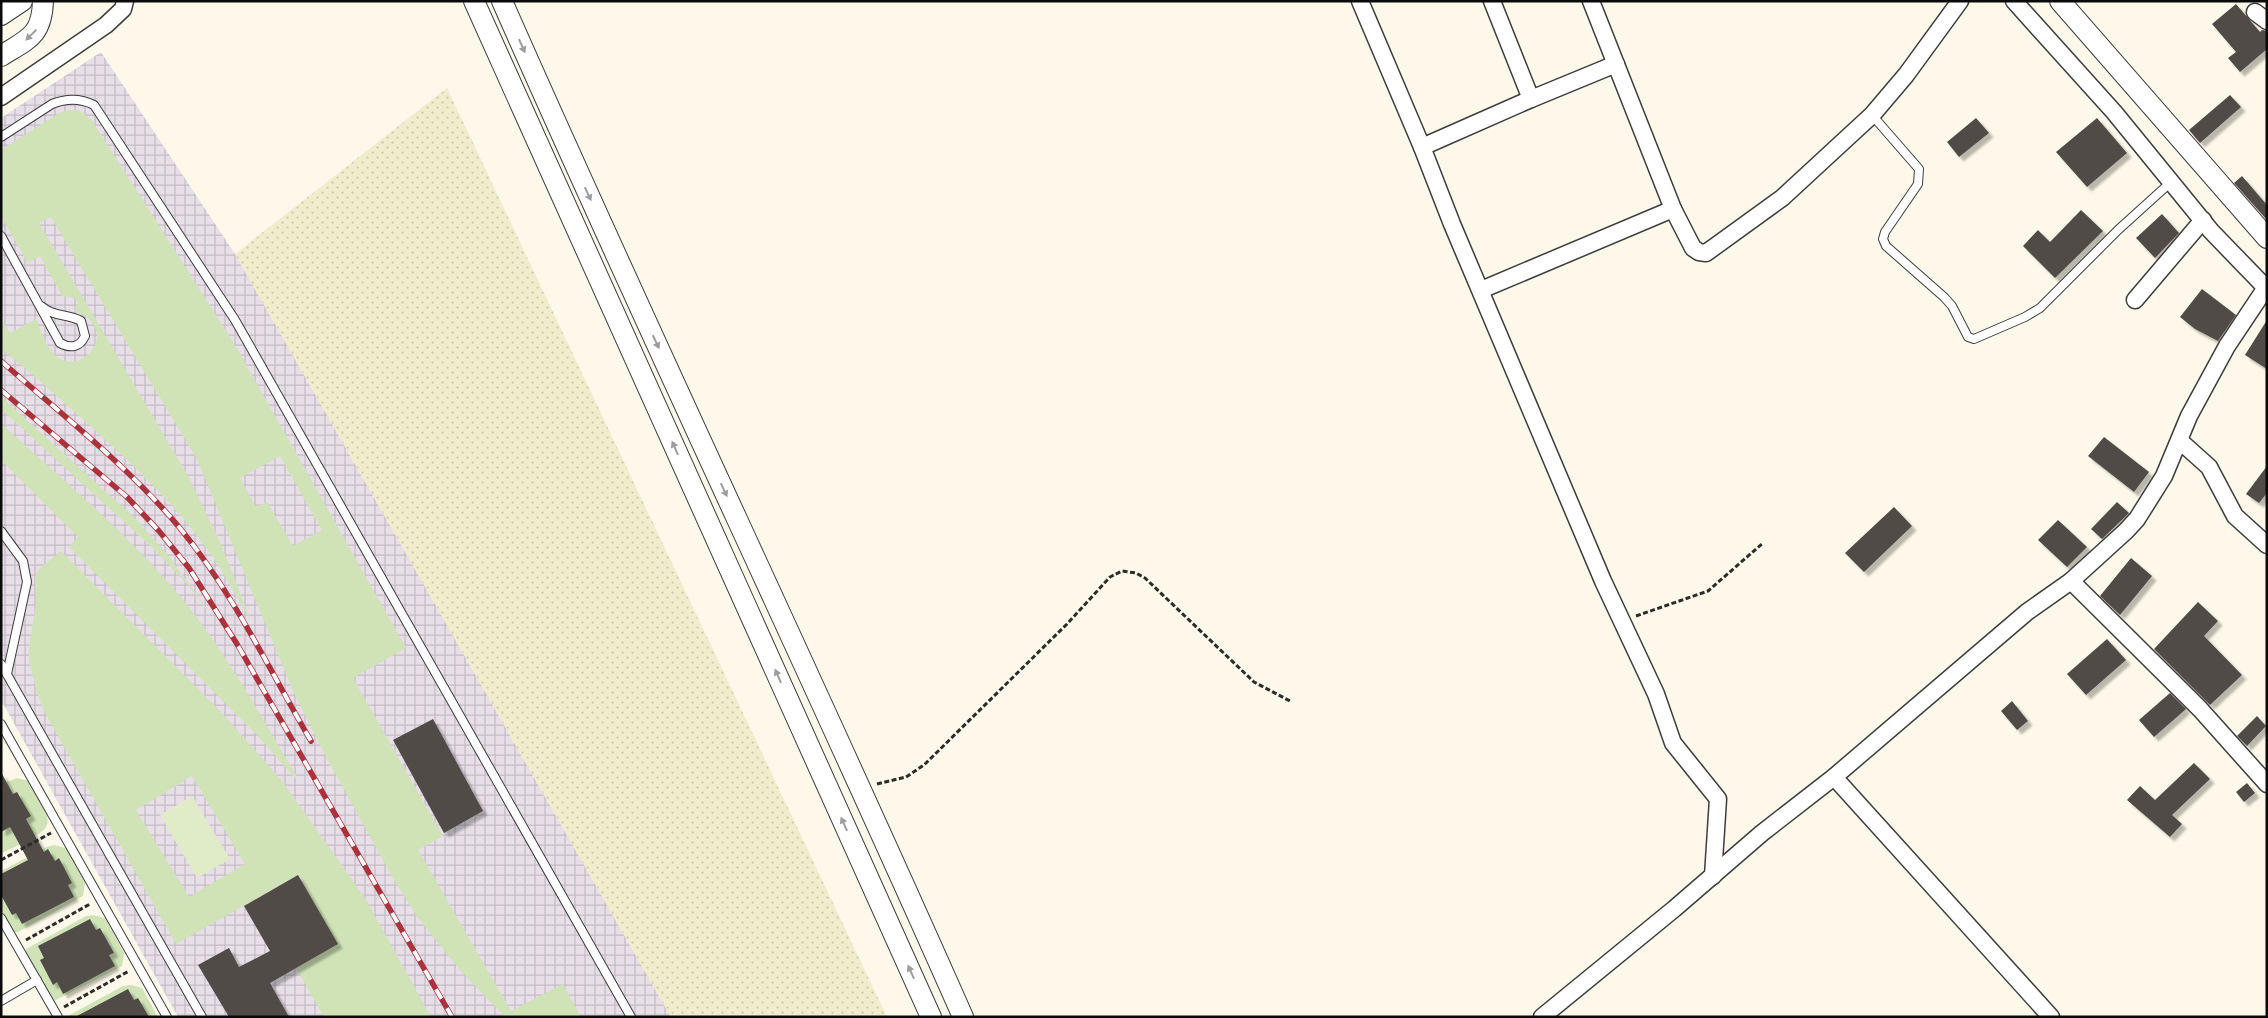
<svg xmlns="http://www.w3.org/2000/svg" width="2268" height="1018" font-family="'Playfair Display',serif">
<style>
.industrial{fill:url(#industrial-grid)}
.farmland{fill:url(#farmland-dots)}
.grass{fill:#cfe3b7;fill-rule:evenodd}
.pitch{fill:#e0ebc8}
.building{fill:#514b47;filter:url(#shadow)}
.lines{fill:none;stroke-linecap:round;stroke-linejoin:round}
.service-casing{stroke:#3d3d3d;stroke-width:10}
.minor-casing{stroke:#3d3d3d;stroke-width:19}
.tertiary-casing{stroke:#3d3d3d;stroke-width:22}
.path{stroke:#2c2c2c;stroke-width:3;stroke-dasharray:5 2.5;stroke-linecap:butt}
.service{stroke:#fff;stroke-width:8}
.minor{stroke:#fff;stroke-width:16}
.tertiary{stroke:#fff;stroke-width:20}
.rail-casing{stroke:#ab313a;stroke-width:5.5}
.rail{stroke:#fff;stroke-width:4;stroke-dasharray:11;stroke-linecap:butt}
.oneway{fill:#9d9d9d}
</style>
<defs>
<pattern id="industrial-grid" width="8" height="8" patternUnits="userSpaceOnUse" patternTransform="scale(1.25)"><rect width="8" height="8" fill="#e7dee8"/><path d="M0 4h8M4 0v8" fill="none" stroke="#c5bdc6"/></pattern>
<pattern id="farmland-dots" width="8" height="8" patternUnits="userSpaceOnUse" patternTransform="scale(1.25)"><rect width="8" height="8" fill="#f0eccc"/><path d="M2 2h.1M6 6h.1" fill="none" stroke="#ccc9ae" stroke-width="1.8" stroke-linecap="round"/></pattern>
<filter id="shadow"><feDropShadow dx="4.5" dy="4.5" stdDeviation="1" flood-color="#0004"/></filter>
</defs>
<rect width="100%" height="100%" fill="#fdf8e9"/>
<path class="industrial" d="M 101,52 L 235,254 L 671,1017 L 178,1017 L 1,700 L 1,118 Z"/>
<path class="farmland" d="M 447,88 L 887,1017 L 671,1017 L 235,254 Z"/>
<g class="grass">
<path d="M 69,110 L 78,110 L 91,119 L 235,345 L 406,648 L 353,678 L 443,836 L 418,850 L 511,1011 L 563,984 L 581,1017 L 505,1017 L 460,970 L 419,919 L 394,880 L 326,757 L 294,693 L 197,459 L 51,217 L 39,223 L 188,476 L 220,542 L 251,621 C 237,598 225,574 210,553 C 175,504 132,463 87,423 C 59,398 31,372 1,349 L 1,319 L 10,333 L 36,319 C 41,330 45,345 54,354 C 81,382 124,327 74,311 L 78,303 L 75,298 L 62,296 L 40,256 L 28,263 L 1,216 L 1,150 L 59,113 ZM 280,456 L 322,530 L 293,546 L 267,502 L 256,507 L 240,478 Z"/>
<path d="M 1,397 L 136,519 L 167,554 L 216,621 L 186,583 L 156,551 L 1,409 Z"/>
<path d="M 1,424 C 62,479 127,533 179,595 C 226,651 260,715 297,777 L 295,778 L 257,735 L 69,547 L 78,537 L 1,460 Z"/>
<path d="M 61,551 L 223,714 L 283,782 L 365,898 L 431,1017 L 324,1017 L 296,968 L 337,944 L 298,875 L 176,944 L 44,711 L 37,693 L 29,660 L 29,646 L 36,604 L 35,578 L 39,569 ZM 192,776 L 245,864 L 189,897 L 136,810 Z"/>
<path d="M 17,778 L 29,781 L 47,816 C 48,820 48,824 46,827 C 41,836 11,848 1,854 L 1,784 Z"/>
<path d="M 54,845 L 66,848 L 85,883 L 83,896 L 18,932 L 13,932 L 1,911 L 1,871 L 47,847 Z"/>
<path d="M 93,915 L 105,918 L 124,953 L 122,966 L 52,1002 L 26,955 L 26,949 L 86,916 Z"/>
<path d="M 131,985 L 142,988 L 158,1017 L 66,1017 L 123,986 Z"/>
</g>
<path class="pitch" d="M 192,796 L 230,859 L 197,878 L 160,815 Z"/>
<g class="building">
<path d="M 2236,4 L 2260,32 L 2262,30 L 2267,31 L 2267,49 L 2240,72 L 2228,58 L 2236,52 L 2212,24 Z"/>
<path d="M 2230,95 L 2241,107 L 2200,143 L 2189,130 Z"/>
<path d="M 1976,118 L 1989,133 L 1959,157 L 1947,142 Z"/>
<path d="M 2097,118 L 2127,153 L 2087,187 L 2056,152 Z"/>
<path d="M 2242,176 L 2267,205 L 2267,220 L 2234,183 Z"/>
<path d="M 2081,210 L 2103,231 L 2055,278 L 2023,246 L 2038,230 L 2050,242 Z"/>
<path d="M 2162,214 L 2179,233 L 2155,258 L 2136,238 Z"/>
<path d="M 2202,289 L 2236,315 L 2218,341 L 2195,329 L 2180,317 Z"/>
<path d="M 2267,320 L 2267,369 L 2245,355 Z"/>
<path d="M 2104,437 L 2149,472 L 2134,492 L 2088,456 Z"/>
<path d="M 2267,466 L 2267,493 L 2259,503 L 2246,494 Z"/>
<path d="M 2117,502 L 2129,513 L 2102,539 L 2091,529 Z"/>
<path d="M 1894,507 L 1912,526 L 1864,572 L 1845,553 Z"/>
<path d="M 2058,520 L 2087,547 L 2067,567 L 2038,540 Z"/>
<path d="M 2131,558 L 2152,576 L 2120,615 L 2100,596 Z"/>
<path d="M 2198,602 L 2218,621 L 2204,636 L 2242,675 L 2210,705 L 2154,649 Z"/>
<path d="M 2107,639 L 2126,660 L 2086,695 L 2067,674 Z"/>
<path d="M 2170,693 L 2186,709 L 2154,737 L 2139,720 Z"/>
<path d="M 2012,701 L 2028,721 L 2017,730 L 2001,711 Z"/>
<path d="M 2257,716 L 2266,726 L 2247,746 L 2237,736 Z"/>
<path d="M 433,719 L 483,811 L 444,833 L 393,740 Z"/>
<path d="M 2194,763 L 2210,779 L 2172,815 L 2182,824 L 2170,837 L 2127,800 L 2140,786 L 2155,800 Z"/>
<path d="M 1,772 L 13,794 L 17,792 L 31,816 L 26,819 L 44,852 L 48,849 L 55,861 L 59,858 L 72,883 L 68,885 L 74,897 L 22,924 L 16,913 L 12,915 L 1,895 L 1,874 L 28,860 L 10,827 L 1,832 Z"/>
<path d="M 2247,783 L 2255,793 L 2244,802 L 2236,792 Z"/>
<path d="M 298,875 L 338,944 L 270,983 L 289,1017 L 229,1017 L 198,965 L 229,948 L 239,967 L 270,951 L 244,906 Z"/>
<path d="M 90,919 L 96,930 L 100,928 L 114,953 L 109,955 L 115,966 L 63,994 L 57,982 L 53,985 L 40,960 L 44,958 L 38,946 Z"/>
<path d="M 128,989 L 134,1000 L 138,998 L 149,1017 L 75,1017 Z"/>
</g>
<g class="lines">
<g class="service-casing">
<g id="service">
<path d="M 1872,115 L 1919,169 L 1918,184 L 1885,232 L 1883,239 L 1886,246 L 1944,297 L 1952,306 L 1968,337 L 1974,339 L 2025,317 L 2040,308 L 2118,230 L 2171,182"/>
<path d="M 1,137 L 52,104 C 67,98 80,98 94,105 L 235,320 L 631,1017"/>
<path d="M 1,236 L 60,343 C 71,349 80,347 85,336 L 81,321 C 66,313 56,318 41,306"/>
<path d="M 1,531 L 23,561 L 27,582 L 7,674"/>
<path d="M 1,664 L 202,1017"/>
<path d="M 1,724 L 167,1017"/>
<path d="M 1,918 L 58,1017"/>
<path d="M 1,1001 L 37,980"/>
</g>
</g>
<g class="minor-casing">
<g id="minor">
<path d="M 1360,1 L 1422,147 L 1452,224 L 1603,581 L 1656,694 L 1673,743 L 1718,799 L 1713,876"/>
<path d="M 1492,1 L 1531,99"/>
<path d="M 1591,1 L 1673,209 L 1693,248 L 1699,252 L 1706,253 L 1782,198 L 1872,115 L 1906,75 L 1960,1"/>
<path d="M 2014,1 L 2114,112 L 2211,231 L 2267,289"/>
<path d="M 2255,12 L 2267,21"/>
<path d="M 1,97 L 106,25 L 123,9 L 125,1"/>
<path d="M 1422,147 L 1531,99 L 1616,64"/>
<path d="M 1481,290 L 1673,209"/>
<path d="M 2135,300 L 2203,220"/>
<path d="M 2180,441 L 2209,467 L 2235,516 L 2267,545"/>
<path d="M 2071,581 L 2200,709 L 2267,784"/>
<path d="M 1834,777 L 2051,1017"/>
<path d="M 1542,1017 L 1674,909 L 1762,833 L 1834,777 L 2027,612 L 2071,581 L 2126,531 L 2137,519 L 2164,476 L 2189,416 L 2227,346 L 2267,286"/>
</g>
</g>
<g class="tertiary-casing">
<g id="tertiary">
<path d="M 474,1 L 931,1017"/>
<path d="M 502,1 C 652,342 813,677 963,1017"/>
<path d="M 2060,1 L 2267,238"/>
<path d="M 1,15 L 22,1"/>
<path d="M 1,56 C 28,39 42,36 43,1"/>
</g>
</g>
<g class="path">
<path d="M 1636,616 L 1708,591 L 1763,543"/>
<path d="M 877,784 L 906,777 L 924,765 L 1067,624 L 1110,577 L 1122,571 L 1136,573 L 1145,578 L 1254,682 L 1290,701"/>
<path d="M 1,860 L 51,833"/>
<path d="M 26,940 L 90,904"/>
<path d="M 64,1007 L 129,971"/>
</g>
<use href="#service" class="service"/>
<use href="#minor" class="minor"/>
<use href="#tertiary" class="tertiary"/>
<g class="rail-casing">
<g id="rail">
<path d="M 1,361 C 60,413 129,467 179,527 C 232,591 269,669 311,741"/>
<path d="M 1,390 L 127,497 L 159,531 L 189,568 L 237,644 L 452,1017"/>
</g>
</g>
<use href="#rail" class="rail"/>
</g>
<defs><path id="oneway-solid" d="M-6-.8H1V-3.2L6.5 0L1 3.2V.8H-6Z" transform="scale(1.25)"/></defs>
<g class="oneway">
<use href="#oneway-solid" transform="translate(31 35) rotate(136)"/>
<use href="#oneway-solid" transform="translate(522 46) rotate(66)"/>
<use href="#oneway-solid" transform="translate(588 194) rotate(65)"/>
<use href="#oneway-solid" transform="translate(656 342) rotate(65)"/>
<use href="#oneway-solid" transform="translate(675 448) rotate(-114)"/>
<use href="#oneway-solid" transform="translate(724 490) rotate(65)"/>
<use href="#oneway-solid" transform="translate(778 676) rotate(-114)"/>
<use href="#oneway-solid" transform="translate(844 824) rotate(-114)"/>
<use href="#oneway-solid" transform="translate(911 972) rotate(-114)"/>
</g>
<rect width="2268" height="1018" fill="none" stroke="#0a0a0a" stroke-width="5"/>
</svg>
